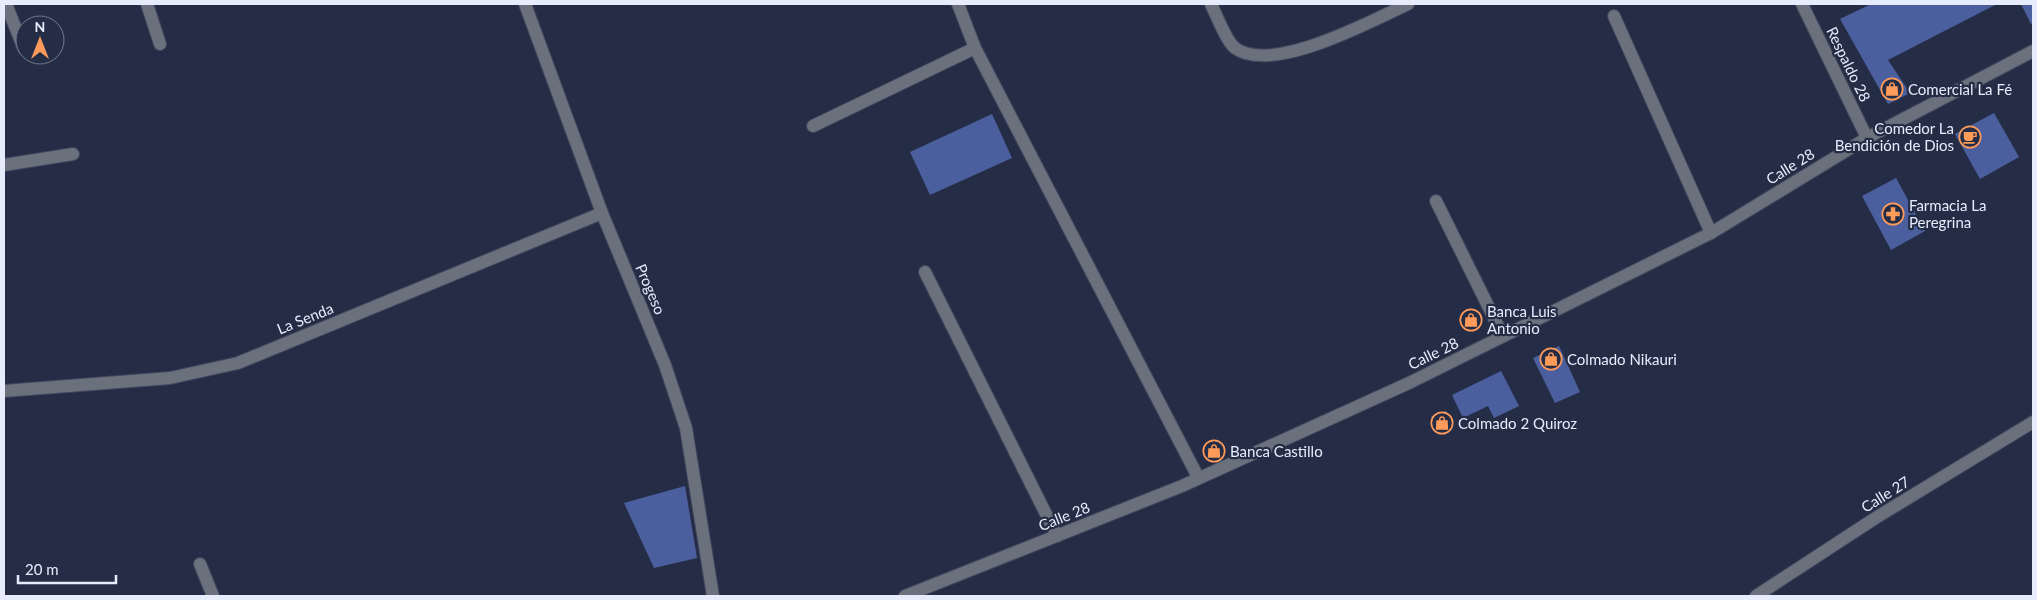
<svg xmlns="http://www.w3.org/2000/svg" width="2037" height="600" font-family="Lato,sans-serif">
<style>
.building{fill:#4b5f9e}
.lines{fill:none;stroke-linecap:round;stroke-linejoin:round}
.service-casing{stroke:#40485f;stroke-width:14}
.minor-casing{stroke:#40485f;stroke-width:14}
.service{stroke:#6b707d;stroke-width:12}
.minor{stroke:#6b707d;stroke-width:12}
.labels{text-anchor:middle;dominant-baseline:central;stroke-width:4.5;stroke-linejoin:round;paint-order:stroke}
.street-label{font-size:15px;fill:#e6ecfc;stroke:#252d46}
.poi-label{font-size:15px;fill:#e6ecfc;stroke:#252d46;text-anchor:start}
</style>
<rect width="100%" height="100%" fill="#252d46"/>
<g class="building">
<path d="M 1871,4 L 1997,4 L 1888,60 L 1910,93 L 1888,104 L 1840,19 Z"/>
<path d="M 2021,4 L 2033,4 L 2033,23 L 2031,24 Z"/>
<path d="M 1994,113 L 2019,157 L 1980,179 L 1955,134 Z"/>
<path d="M 992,114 L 1012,158 L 930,195 L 910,152 Z"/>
<path d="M 1896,178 L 1925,231 L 1891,250 L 1862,196 Z"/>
<path d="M 1472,313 L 1477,324 L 1470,327 L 1464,315 Z"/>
<path d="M 1559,346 L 1580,392 L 1555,403 L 1533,358 Z"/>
<path d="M 1501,371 L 1519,406 L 1494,418 L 1488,406 L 1463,418 L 1452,395 Z"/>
<path d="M 1446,411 L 1453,428 L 1438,434 L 1431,417 Z"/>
<path d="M 1218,445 L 1221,452 L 1210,457 L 1207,450 Z"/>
<path d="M 685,486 L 697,558 L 654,568 L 624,503 Z"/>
</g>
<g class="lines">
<g class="service-casing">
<path id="service" d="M 1211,4 C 1216,14 1226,41 1235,48 C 1272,75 1371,21 1408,4"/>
</g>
<g class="minor-casing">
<g id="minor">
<path d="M 6,4 L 24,49"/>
<path d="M 147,4 L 160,44"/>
<path d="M 525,4 L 602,213 L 665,365 L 686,428 L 713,596"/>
<path d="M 958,4 L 975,48 L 1198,477"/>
<path d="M 1802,4 L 1867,138"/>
<path d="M 1614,16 L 1711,233"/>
<path d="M 813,126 L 975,48"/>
<path d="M 4,165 L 73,154"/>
<path d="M 1436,201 L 1503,336"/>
<path d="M 925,272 L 1057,536"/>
<path d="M 4,391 L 170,378 L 238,363 L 602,213"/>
<path d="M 200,564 L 213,596"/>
<path d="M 905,596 L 1182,486 L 1409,383 L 1711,233 L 1867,138 L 2033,51"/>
<path d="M 1756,596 L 1877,517 L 2033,422"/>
</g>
</g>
<use href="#service" class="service"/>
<use href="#minor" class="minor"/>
</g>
<defs>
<g id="shop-ring" transform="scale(1.125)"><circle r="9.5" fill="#252d46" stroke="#ff9b5a" stroke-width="1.5"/><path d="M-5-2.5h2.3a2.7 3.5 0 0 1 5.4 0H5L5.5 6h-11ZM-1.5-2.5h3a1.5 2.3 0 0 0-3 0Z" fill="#ff9b5a"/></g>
<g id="cafe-ring" transform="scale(1.125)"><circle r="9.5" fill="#252d46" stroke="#ff9b5a" stroke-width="1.5"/><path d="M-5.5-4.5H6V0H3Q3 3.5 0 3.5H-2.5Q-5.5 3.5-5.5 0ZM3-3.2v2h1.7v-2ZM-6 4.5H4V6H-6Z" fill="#ff9b5a"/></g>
<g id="pharmacy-ring" transform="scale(1.125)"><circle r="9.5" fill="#252d46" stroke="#ff9b5a" stroke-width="1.5"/><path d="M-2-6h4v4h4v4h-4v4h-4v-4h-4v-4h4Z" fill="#ff9b5a"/></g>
</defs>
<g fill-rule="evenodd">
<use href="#shop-ring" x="1892" y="89"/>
<use href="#cafe-ring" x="1970" y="137"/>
<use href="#pharmacy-ring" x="1893" y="214"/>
<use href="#shop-ring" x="1471" y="320"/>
<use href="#shop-ring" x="1551" y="359"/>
<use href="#shop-ring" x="1442" y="423"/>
<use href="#shop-ring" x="1214" y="451"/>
</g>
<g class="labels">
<g class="street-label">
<text transform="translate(1849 64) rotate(64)">Respaldo 28</text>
<text transform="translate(1790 166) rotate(-32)">Calle 28</text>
<text transform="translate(651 289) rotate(67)">Progeso</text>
<text transform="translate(305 318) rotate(-22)">La Senda</text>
<text transform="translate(1433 353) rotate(-26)">Calle 28</text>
<text transform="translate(1885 494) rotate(-32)">Calle 27</text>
<text transform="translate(1064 516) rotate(-22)">Calle 28</text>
</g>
<g class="poi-label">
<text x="1908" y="89">Comercial La Fé</text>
<text x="1954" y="128" text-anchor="end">Comedor La<tspan x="1954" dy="17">Bendición de Dios</tspan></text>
<text x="1909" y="205">Farmacia La<tspan x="1909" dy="17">Peregrina</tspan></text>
<text x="1487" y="311">Banca Luis<tspan x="1487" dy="17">Antonio</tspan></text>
<text x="1567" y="359">Colmado Nikauri</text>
<text x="1458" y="423">Colmado 2 Quiroz</text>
<text x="1230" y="451">Banca Castillo</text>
</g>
</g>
<rect width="2037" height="600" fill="none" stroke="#e6ecfc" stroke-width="10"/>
<g transform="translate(40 40)"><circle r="24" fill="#252d46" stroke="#72798f"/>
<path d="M0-4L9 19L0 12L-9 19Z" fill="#ff9b5a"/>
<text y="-8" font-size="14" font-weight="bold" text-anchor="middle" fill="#e6ecfc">N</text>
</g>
<path d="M18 575v8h98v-8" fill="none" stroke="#e6ecfc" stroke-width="2.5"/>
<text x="25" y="575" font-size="15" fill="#e6ecfc" stroke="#252d46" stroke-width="4" paint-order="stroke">20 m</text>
</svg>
